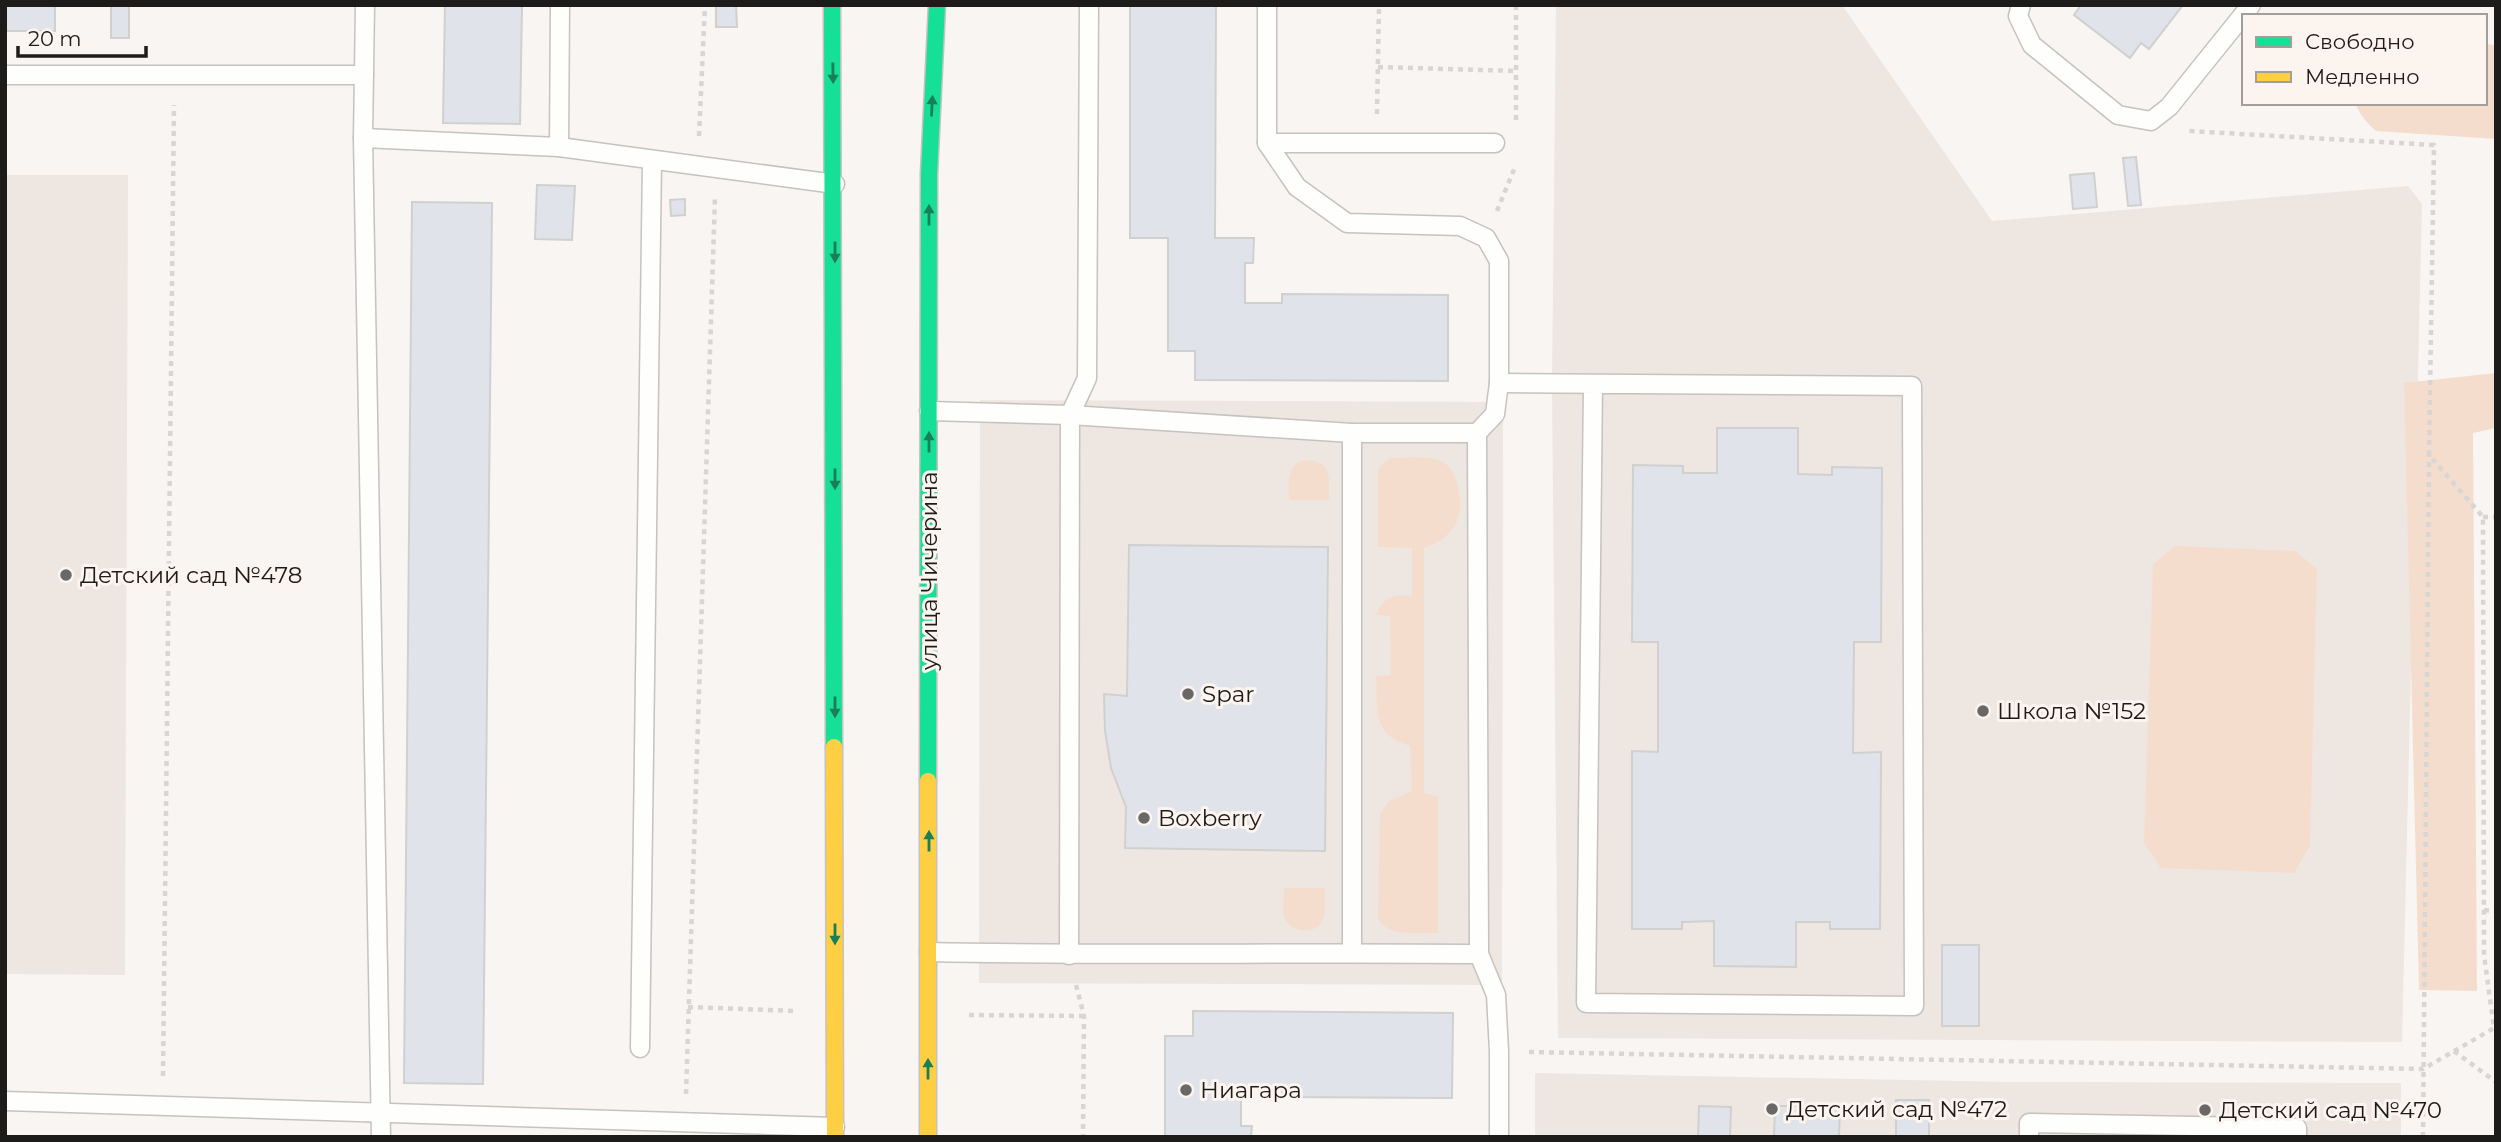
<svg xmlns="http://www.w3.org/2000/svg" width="2501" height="1142" font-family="Montserrat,sans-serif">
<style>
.built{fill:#eee6e0}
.green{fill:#f5ddcd}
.building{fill:#e0e4ea;stroke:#d0d0cf;stroke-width:2}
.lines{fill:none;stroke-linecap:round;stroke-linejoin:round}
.lane-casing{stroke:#c5c2c0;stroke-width:21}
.fast-casing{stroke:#c5c2c0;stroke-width:19}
.slow-casing{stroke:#c5c2c0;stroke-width:19}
.path{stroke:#d7d6d5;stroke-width:4.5;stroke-dasharray:5 5;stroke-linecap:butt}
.lane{stroke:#fefefd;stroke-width:18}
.fast{stroke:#16e098;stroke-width:16}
.slow{stroke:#ffcf43;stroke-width:16}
.oneway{fill:#1a7e59}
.poi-dot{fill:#6a6866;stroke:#fbf4ef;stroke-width:2.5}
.labels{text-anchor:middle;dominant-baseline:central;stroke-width:6;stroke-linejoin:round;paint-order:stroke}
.street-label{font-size:23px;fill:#1e1c1a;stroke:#fbf4ef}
.poi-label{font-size:23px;fill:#1e1c1a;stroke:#fbf4ef;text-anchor:start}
</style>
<rect width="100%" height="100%" fill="#f8f5f2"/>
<g class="built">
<path d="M 1556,5 L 1842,5 L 1992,221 L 2408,186 L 2422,204 L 2402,1042 L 1558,1038 L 1552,384 Z"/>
<path d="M 5,175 L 128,175 L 125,975 L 5,974 Z"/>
<path d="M 980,400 L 1503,402 L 1502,985 L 979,983 Z"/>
<path d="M 1535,1073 L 2009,1082 L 2401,1083 L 2401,1137 L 1535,1137 Z"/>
</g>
<g class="green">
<path d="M 2485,44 L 2496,45 L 2496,139 L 2376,131 C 2367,123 2360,115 2355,103 L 2485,103 Z"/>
<path d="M 2496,373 L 2496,428 L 2473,433 L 2477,991 L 2419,990 L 2404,383 Z"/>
<path d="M 1391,458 C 1407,458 1426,455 1441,461 C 1459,469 1464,504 1457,521 C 1451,535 1438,543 1424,548 L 1424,793 L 1438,797 L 1438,933 C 1419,932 1389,938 1378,919 L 1380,814 L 1388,802 L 1412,791 L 1410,746 C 1371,734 1378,711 1376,676 L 1391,675 L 1390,616 L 1376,615 C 1383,597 1395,593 1412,597 L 1412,548 L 1378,547 L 1378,470 L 1384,462 Z"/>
<path d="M 1302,460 C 1333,460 1329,475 1329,500 L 1289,500 C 1289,483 1286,468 1302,460 Z"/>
<path d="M 2175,546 L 2295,551 L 2317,569 L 2310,846 L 2294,873 L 2161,868 L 2144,843 L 2153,564 Z"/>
<path d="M 1284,888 L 1325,888 C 1324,898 1327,912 1322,921 C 1315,936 1288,933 1284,916 C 1282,908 1284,897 1284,888 Z"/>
</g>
<g class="building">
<rect x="5" y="5" width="50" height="26"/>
<rect x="111" y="5" width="18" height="33"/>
<path d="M 445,5 L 522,5 L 520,124 L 443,123 Z"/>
<path d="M 716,5 L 736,5 L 737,27 L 716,27 Z"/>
<path d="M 1130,5 L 1216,5 L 1215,238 L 1254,238 L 1253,263 L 1245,263 L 1245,303 L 1282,303 L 1282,294 L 1448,295 L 1448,381 L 1195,380 L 1195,351 L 1168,351 L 1168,238 L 1130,238 Z"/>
<path d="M 2081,5 L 2183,5 L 2149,49 L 2141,43 L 2130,58 L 2074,15 Z"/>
<path d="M 2136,157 L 2141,205 L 2128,206 L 2123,158 Z"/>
<path d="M 2094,173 L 2097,207 L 2073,209 L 2070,175 Z"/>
<path d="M 537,185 L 575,186 L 572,240 L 535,239 Z"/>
<path d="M 685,199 L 685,215 L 671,216 L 670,200 Z"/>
<path d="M 412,202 L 492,203 L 483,1084 L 404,1083 Z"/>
<path d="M 1717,428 L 1798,428 L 1798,474 L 1832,475 L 1832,467 L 1882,468 L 1881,642 L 1854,642 L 1853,753 L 1881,752 L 1880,929 L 1830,929 L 1830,922 L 1796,922 L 1796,967 L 1714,966 L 1714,921 L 1682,922 L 1682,929 L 1632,929 L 1632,751 L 1658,752 L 1658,642 L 1632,642 L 1633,465 L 1683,466 L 1683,473 L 1717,473 Z"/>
<path d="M 1129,545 L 1328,547 L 1325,851 L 1125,848 L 1126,807 L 1111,768 L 1105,731 L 1104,694 L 1127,696 Z"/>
<rect x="1942" y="945" width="37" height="81"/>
<path d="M 1193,1011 L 1453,1013 L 1452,1098 L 1282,1097 L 1282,1088 L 1241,1088 L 1241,1126 L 1252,1126 L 1251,1137 L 1165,1137 L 1165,1036 L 1193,1036 Z"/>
<rect x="1896" y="1100" width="33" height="37"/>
<path d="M 1699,1106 L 1731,1107 L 1730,1137 L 1698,1137 Z"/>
<path d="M 1775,1106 L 1840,1106 L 1839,1137 L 1774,1137 Z"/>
</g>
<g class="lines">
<g class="lane-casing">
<g id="lane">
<path d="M 365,5 L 363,138 L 381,1137"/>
<path d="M 1267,5 L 1267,143 L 1297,187 L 1347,223 L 1460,226 L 1486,238 L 1499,261 L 1499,383 L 1495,414 L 1477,433 L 1479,954 L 1496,995 L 1499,1051 L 1499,1137"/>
<path d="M 2021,5 L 2018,16 L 2032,45 L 2118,115 L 2151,121 L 2169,107 L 2251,5"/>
<path d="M 5,75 L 364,75"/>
<path d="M 363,138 L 559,147 L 835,184"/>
<path d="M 1267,143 L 1495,143"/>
<path d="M 559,147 L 560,5"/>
<path d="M 1499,383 L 1912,386 L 1914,1006 L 1586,1003 L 1593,385"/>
<path d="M 929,411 L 1070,415 L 1352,433 L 1477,433"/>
<path d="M 1352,433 L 1352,953"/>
<path d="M 929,952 C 1112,956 1296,952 1479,954"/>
<path d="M 1069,955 L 1070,415 L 1087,378 L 1089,5"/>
<path d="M 640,1048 L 652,160"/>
<path d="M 5,1101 L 835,1127"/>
<path d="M 2029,1137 L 2029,1123 L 2297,1128 L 2297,1137"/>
</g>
</g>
<g class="fast-casing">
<g id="fast">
<path d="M 832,5 L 834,747"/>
<path d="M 928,781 L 929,174 L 937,5"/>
</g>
</g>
<g class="slow-casing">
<g id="slow">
<path d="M 834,747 L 835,1137"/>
<path d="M 928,1137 L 928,781"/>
</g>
</g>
<g class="path">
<path d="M 1516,5 L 1516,120"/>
<path d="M 1378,67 L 1516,71"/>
<path d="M 1377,114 L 1379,5"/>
<path d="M 699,136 L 705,5"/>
<path d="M 1497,211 L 1515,167"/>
<path d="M 2483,517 L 2496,517"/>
<path d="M 2484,910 L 2496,911"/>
<path d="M 1076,985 L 1084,1016 L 1083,1137"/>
<path d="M 688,1007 L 796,1011"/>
<path d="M 969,1015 L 1084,1016"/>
<path d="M 2454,1051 L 2496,1082"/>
<path d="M 1529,1052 L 2423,1069 L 2494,1028 L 2484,955 L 2483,517 L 2429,455 L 2434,145 L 2189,131"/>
<path d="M 163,1076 L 174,105"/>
<path d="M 686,1094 L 715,197"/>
<path d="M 2423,1137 L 2429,455"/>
</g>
<use href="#lane" class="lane"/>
<use href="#fast" class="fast"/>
<use href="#slow" class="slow"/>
</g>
<defs><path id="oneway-solid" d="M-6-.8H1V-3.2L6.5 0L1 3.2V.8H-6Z" transform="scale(1.75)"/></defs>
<g class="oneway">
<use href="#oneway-solid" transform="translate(833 73) rotate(89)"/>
<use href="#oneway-solid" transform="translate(932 106) rotate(-87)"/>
<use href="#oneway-solid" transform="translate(929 215) rotate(-90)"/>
<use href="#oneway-solid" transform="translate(835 252) rotate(90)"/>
<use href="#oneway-solid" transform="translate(929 442) rotate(-90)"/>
<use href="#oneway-solid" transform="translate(835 479) rotate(90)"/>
<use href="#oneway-solid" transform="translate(835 707) rotate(90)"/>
<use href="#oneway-solid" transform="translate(929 841) rotate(-90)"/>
<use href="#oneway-solid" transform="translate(835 934) rotate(90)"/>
<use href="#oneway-solid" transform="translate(928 1069) rotate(-90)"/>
</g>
<g class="poi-dot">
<circle cx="66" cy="575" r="7"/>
<circle cx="1188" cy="694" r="7"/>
<circle cx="1983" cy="711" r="7"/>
<circle cx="1144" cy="818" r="7"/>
<circle cx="1186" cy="1090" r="7"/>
<circle cx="1772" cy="1109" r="7"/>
<circle cx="2205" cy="1110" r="7"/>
</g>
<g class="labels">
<g class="street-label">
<text transform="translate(929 571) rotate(-90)">улица Чичерина</text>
</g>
<g class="poi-label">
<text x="80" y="575">Детский сад №478</text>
<text x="1202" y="694">Spar</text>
<text x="1997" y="711">Школа №152</text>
<text x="1158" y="818">Boxberry</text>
<text x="1200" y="1090">Ниагара</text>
<text x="1786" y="1109">Детский сад №472</text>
<text x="2219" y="1110">Детский сад №470</text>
</g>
</g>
<rect width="2501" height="1142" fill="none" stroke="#1e1c1a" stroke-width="14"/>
<rect x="2242" y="14" width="245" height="91" fill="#fbf4ef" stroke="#a39e9a" stroke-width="2"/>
<rect x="2256" y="37" width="35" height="10" fill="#16e098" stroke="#a39e9a" stroke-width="2"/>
<text x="2305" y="49" font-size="21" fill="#1e1c1a">Свободно</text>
<rect x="2256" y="72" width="35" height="10" fill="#ffcf43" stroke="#a39e9a" stroke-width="2"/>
<text x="2305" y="84" font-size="21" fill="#1e1c1a">Медленно</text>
<path d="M18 46v10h128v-10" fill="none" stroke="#1e1c1a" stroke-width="3.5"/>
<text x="28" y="46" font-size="21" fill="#1e1c1a" stroke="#fbf4ef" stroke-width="5" paint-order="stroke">20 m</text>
</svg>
